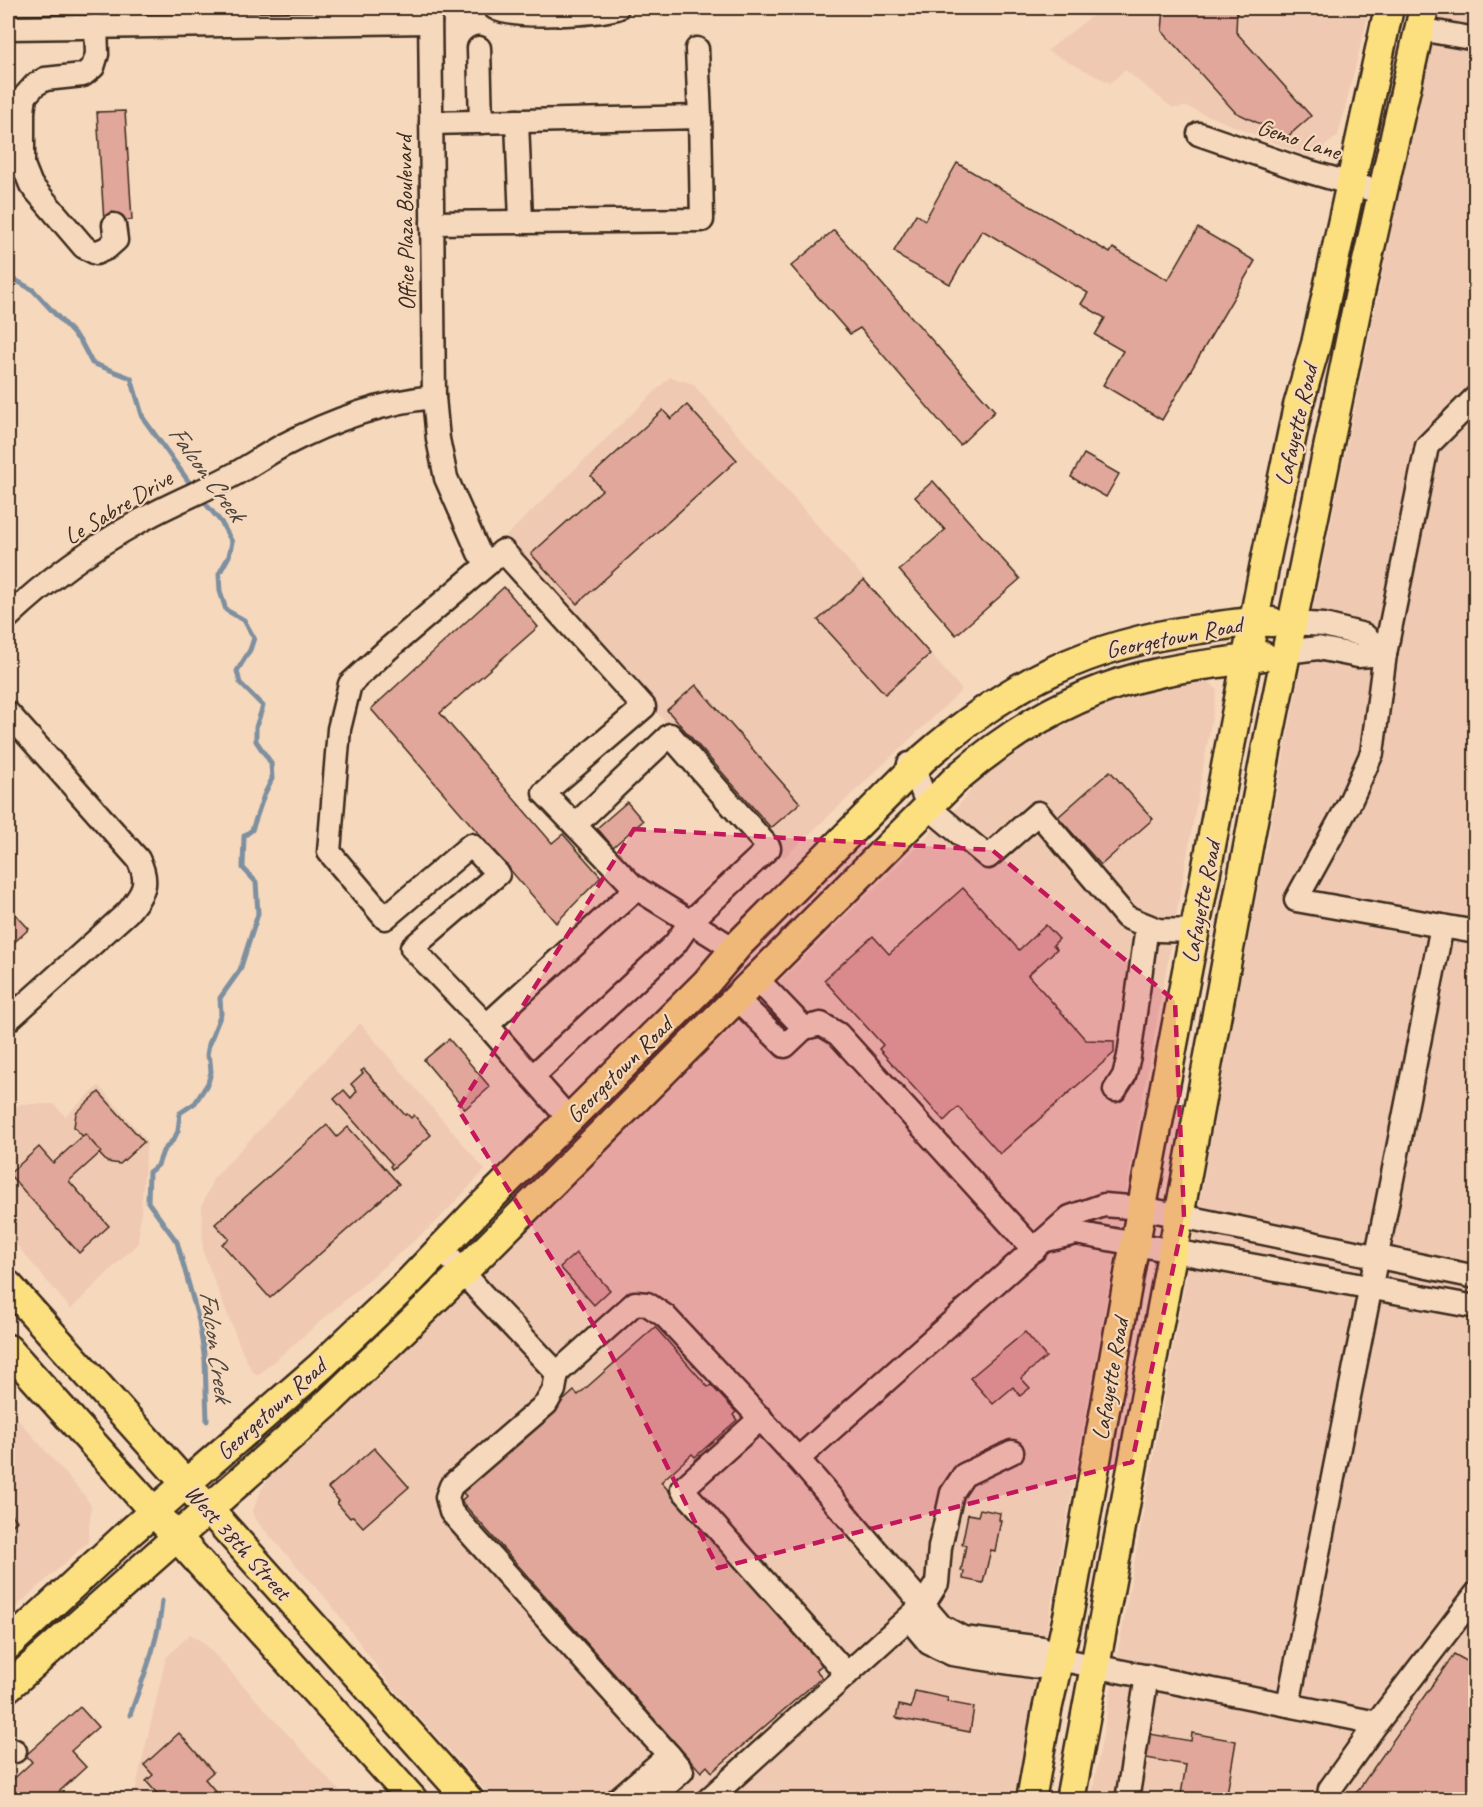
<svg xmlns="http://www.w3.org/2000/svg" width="1483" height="1807" font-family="Caveat,sans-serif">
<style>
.built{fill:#efc9b2}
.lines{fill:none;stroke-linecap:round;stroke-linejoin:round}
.stream{stroke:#7e90a0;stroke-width:5}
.building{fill:#e0a79a;stroke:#3b2a1e;stroke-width:1.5}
.minor-casing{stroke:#3b2a1e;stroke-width:27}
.major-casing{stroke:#3b2a1e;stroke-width:33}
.minor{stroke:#f6d8bc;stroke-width:22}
.major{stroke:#fce080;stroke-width:28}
.marked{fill:#c2185b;fill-opacity:0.2;stroke:#c2185b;stroke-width:4.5;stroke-dasharray:12 8;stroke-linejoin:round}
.labels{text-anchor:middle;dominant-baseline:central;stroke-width:4.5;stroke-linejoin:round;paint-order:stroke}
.street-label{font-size:24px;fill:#3b2a1e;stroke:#f6d8bc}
.water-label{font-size:26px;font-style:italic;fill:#4c443e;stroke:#f6d8bc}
</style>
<rect width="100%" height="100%" fill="#f6d8bc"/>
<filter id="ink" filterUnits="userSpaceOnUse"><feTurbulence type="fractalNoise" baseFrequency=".0167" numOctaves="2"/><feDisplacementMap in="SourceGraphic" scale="12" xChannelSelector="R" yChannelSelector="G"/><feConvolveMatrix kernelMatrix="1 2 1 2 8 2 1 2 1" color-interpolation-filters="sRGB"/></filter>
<g filter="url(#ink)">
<g class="built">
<path d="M 1102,8 L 1370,8 L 1338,136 L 1310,157 L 1187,107 L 1173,108 L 1125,70 L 1110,83 L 1047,51 Z"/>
<path d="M 1440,8 L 1475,8 L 1475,1799 L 1091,1800 L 1233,1020 L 1297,688 L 1398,198 Z"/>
<path d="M 670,377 L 693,384 L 962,690 L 784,858 L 504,538 Z"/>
<path d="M 1199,677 L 1211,683 L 1217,690 L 1016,1799 L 493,1799 L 392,1687 L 330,1603 L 260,1525 L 252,1513 L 262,1488 L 277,1467 L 359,1393 L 613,1140 L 666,1093 L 958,806 L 981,778 L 1030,742 L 1076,715 L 1117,697 Z"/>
<path d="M 360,1023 L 485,1170 L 437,1221 L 258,1375 L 252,1371 L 242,1351 L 203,1252 L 202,1206 L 213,1179 Z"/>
<path d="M 99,1086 L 147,1141 L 138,1243 L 71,1309 L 8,1235 L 8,1114 L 20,1104 L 54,1104 L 65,1116 Z"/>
<path d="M 8,1408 L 85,1496 L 91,1506 L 88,1542 L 8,1614 Z"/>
<path d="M 190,1634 L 203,1642 L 347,1799 L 133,1800 L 166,1658 Z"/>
</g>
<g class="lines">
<g class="stream">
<path d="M 8,276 L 33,290 L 81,342 L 92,363 L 131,378 L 143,418 L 194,489"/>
<path d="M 200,497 L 221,522 L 232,542 L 229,556 L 219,574 L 220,591 L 226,610 L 244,620 L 254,638 L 250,650 L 237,671 L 240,683 L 263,706 L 256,727 L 256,741 L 271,763 L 272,779 L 264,795 L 252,830 L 244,836 L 243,868 L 256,882 L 258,914 L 240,970 L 220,998 L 221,1014 L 209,1044 L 207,1055 L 210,1061 L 211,1072 L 208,1083 L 195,1103 L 180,1113 L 178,1131 L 174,1139 L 163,1151 L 158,1165 L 149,1172 L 148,1202 L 177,1242 L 199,1321 L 205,1360 L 207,1421"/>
<path d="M 130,1715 C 143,1678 159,1641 162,1601"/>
</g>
</g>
<g class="building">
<path d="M 1164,8 L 1237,8 L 1236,32 L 1311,116 L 1287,137 L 1235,112 L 1162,31 Z"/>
<path d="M 125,111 L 132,220 L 104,222 L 97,112 Z"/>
<path d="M 957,163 L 1110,253 L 1113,248 L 1168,280 L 1198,228 L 1255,261 L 1162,420 L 1103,385 L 1123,351 L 1095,335 L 1105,318 L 1081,304 L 1088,293 L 982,230 L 950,284 L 903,259 L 894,251 L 916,214 L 925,220 Z"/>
<path d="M 834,230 L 995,411 L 960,445 L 860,328 L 850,334 L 791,266 Z"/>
<path d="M 687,405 L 737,460 L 577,604 L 531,554 L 602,490 L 591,476 L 663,410 L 671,419 Z"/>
<path d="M 1084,454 L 1119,474 L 1106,497 L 1071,477 Z"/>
<path d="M 933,481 L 1020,579 L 956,635 L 899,570 L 945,530 L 915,497 Z"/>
<path d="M 864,580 L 930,654 L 885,694 L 818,620 Z"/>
<path d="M 504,587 L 538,627 L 440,713 L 552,843 L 563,834 L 601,877 L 556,923 L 371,709 Z"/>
<path d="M 696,685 L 800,803 L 771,828 L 667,710 Z"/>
<path d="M 1110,771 L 1153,819 L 1101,865 L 1058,817 Z"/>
<path d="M 627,802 L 643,821 L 613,847 L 597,828 Z"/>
<path d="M 963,888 L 1019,950 L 1046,925 L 1059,939 L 1053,945 L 1057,949 L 1028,975 L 1086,1040 L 1114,1041 L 1114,1053 L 1000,1154 L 958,1107 L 944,1121 L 879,1049 L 883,1045 L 824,980 L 873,936 L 889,954 Z"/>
<path d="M 8,906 L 29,929 L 8,948 Z"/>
<path d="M 449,1039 L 490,1087 L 465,1109 L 424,1060 Z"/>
<path d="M 364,1069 L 405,1115 L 407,1114 L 411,1118 L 414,1115 L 431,1135 L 392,1169 L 390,1166 L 392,1164 L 334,1099 L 344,1090 L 351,1098 L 357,1091 L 351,1084 L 363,1073 L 361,1071 Z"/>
<path d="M 99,1092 L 144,1142 L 120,1164 L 107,1162 L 74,1127 L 76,1113 Z"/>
<path d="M 327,1125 L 337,1137 L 348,1127 L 399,1184 L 270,1298 L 222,1244 L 229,1239 L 215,1224 Z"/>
<path d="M 85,1134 L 101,1152 L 69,1181 L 109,1226 L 79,1253 L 9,1174 L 39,1147 L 53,1163 Z"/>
<path d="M 576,1253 L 610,1290 L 594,1305 L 560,1267 Z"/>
<path d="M 655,1327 L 708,1387 L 711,1385 L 736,1412 L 733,1415 L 737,1420 L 695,1457 L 692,1454 L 661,1482 L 822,1665 L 816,1670 L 822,1677 L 712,1772 L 707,1766 L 701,1772 L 461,1501 L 466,1496 L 461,1491 L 574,1391 L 578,1395 Z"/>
<path d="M 1025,1332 L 1046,1357 L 1021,1378 L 1030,1388 L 1020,1396 L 1013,1387 L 993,1404 L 970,1378 Z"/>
<path d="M 374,1448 L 409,1487 L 363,1527 L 353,1516 L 350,1518 L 337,1503 L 339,1501 L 328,1488 Z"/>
<path d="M 8,1509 L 17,1521 L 8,1529 Z"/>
<path d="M 980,1509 L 1000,1513 L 999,1520 L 1001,1520 L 995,1551 L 991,1550 L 983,1583 L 963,1579 L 964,1571 L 961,1571 L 966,1545 L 962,1544 L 968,1514 L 978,1516 Z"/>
<path d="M 1454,1654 L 1470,1663 L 1476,1655 L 1476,1800 L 1351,1800 Z"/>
<path d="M 915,1691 L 948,1698 L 947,1702 L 974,1707 L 970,1732 L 896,1718 L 899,1705 L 911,1708 Z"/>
<path d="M 80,1707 L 98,1727 L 71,1751 L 86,1767 L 50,1800 L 18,1800 L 8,1787 L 8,1784 L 32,1762 L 26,1755 Z"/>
<path d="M 179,1733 L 213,1772 L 205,1779 L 223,1800 L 163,1800 L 146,1781 L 153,1775 L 144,1765 Z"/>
<path d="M 1192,1733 L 1236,1741 L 1226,1800 L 1180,1800 L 1186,1765 L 1146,1758 L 1150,1734 L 1191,1741 Z"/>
<path d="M 246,1792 L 253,1800 L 238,1800 Z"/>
</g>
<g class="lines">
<g class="minor-casing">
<g id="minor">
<path d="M 430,8 L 434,397 L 438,439 L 446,478 L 479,553 L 490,562 L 388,649 L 350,684 L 339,729 L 329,852 L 385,918 L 471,845 L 498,874 L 412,948 L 493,1032 L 569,1119"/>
<path d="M 495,8 C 512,19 596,14 617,8"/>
<path d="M 96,26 L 97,54 L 93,67 L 83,75 L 45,79 L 35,85 L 25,96 L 23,112 L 23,165 L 31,185 L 84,247 L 96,253 L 107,248 L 116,240 L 114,225"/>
<path d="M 8,28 L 430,22"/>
<path d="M 1419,29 L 1476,39"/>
<path d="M 479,48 L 481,122"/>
<path d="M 697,49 L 700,117"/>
<path d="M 517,121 L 521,221"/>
<path d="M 431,123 L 700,117 L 702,220 L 432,223"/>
<path d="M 1199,134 L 1300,169 L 1383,193"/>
<path d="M 490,562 L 503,551 L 644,707 L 544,793 L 633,886 L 734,949"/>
<path d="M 8,617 C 47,580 93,547 140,521 C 171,503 204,491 235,474 C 251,465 266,455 282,446 C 328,422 382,402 434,397"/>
<path d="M 1292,623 L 1324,625 L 1364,635 L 1385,654"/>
<path d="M 1286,652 L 1318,648 L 1358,656 L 1385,654"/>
<path d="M 8,713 L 138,859 C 150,883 144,892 128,912 L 8,1020"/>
<path d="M 909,764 L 914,769 L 928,807 L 988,857 L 1038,813 L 1126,917 L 1158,930 L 1195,931"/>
<path d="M 1442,926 L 1296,900 L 1349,804 L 1372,753 L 1385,654 L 1427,446 L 1476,397"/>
<path d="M 736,998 L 785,1046 L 804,1028 L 756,978"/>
<path d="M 487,1025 L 637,888"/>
<path d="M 804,1028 L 821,1024 L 838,1034 L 1034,1250"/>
<path d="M 532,1077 L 675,944 L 691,921 L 769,848 L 670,735 L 575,825"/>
<path d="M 1115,1090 L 1124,1076 L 1129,1056 L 1147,926"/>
<path d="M 1046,1240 L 1076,1233 L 1476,1307"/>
<path d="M 442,1249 L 482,1294 L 557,1373 L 635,1303 L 647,1304 L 665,1316 L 798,1459"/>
<path d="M 557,1373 L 554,1390 L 546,1404 L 451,1486 L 447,1497 L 451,1512 L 669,1755"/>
<path d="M 761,1418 L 682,1489 L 847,1674"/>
<path d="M 909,1619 L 929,1643 L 952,1654 L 1038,1667 L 1059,1659"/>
<path d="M 1288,1705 L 1442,926 L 1476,932"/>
<path d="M 1377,1723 L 1476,1594"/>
<path d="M 8,1748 L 15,1751"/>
<path d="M 617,1800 L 669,1755 L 682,1771 L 650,1800"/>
<path d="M 708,1800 L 923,1605 L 937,1583 L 940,1547 L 952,1493 L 964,1475 L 1012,1452"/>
<path d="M 1127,1800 L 1147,1676"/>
<path d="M 1328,1800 L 1330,1789 L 1377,1723 L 1059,1659 L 1042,1648 L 963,1638 L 941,1626 L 798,1459 L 1070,1217 L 1104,1205 L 1142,1208 L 1476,1277"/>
</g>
</g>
<g class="major-casing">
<g id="major">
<path d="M 8,1285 L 469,1800"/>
<path d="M 8,1349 L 413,1800"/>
<path d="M 8,1645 L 128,1534 L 321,1366 L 409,1282 L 479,1209 L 706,983 L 739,944 L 924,758 C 1008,684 1088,644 1200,629 C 1224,625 1248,621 1272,622"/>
<path d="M 8,1687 L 329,1402 L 463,1272 L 957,778 C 1016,727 1081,689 1158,673 C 1193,665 1228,663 1263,656"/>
<path d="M 1031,1800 L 1047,1710 L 1069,1612 L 1130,1269 L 1265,563 L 1298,406 L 1316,344 L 1389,8"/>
<path d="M 1070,1800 L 1266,751 L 1359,297 L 1424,8"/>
</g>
</g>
<use href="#minor" class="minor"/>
<use href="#major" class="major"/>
</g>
</g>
<path class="marked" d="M 634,829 L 992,850 L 1175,1001 L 1184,1217 L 1132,1462 L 718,1568 L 607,1346 L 458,1109 Z"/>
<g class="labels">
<g class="street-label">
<text transform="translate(1299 139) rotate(18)">Gemo Lane</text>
<text transform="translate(405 223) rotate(-91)">Office Plaza Boulevard</text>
<text transform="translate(1296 425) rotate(-77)">Lafayette Road</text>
<text transform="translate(118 507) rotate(-31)">Le Sabre Drive</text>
<text transform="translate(1174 637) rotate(-11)">Georgetown Road</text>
<text transform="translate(1201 902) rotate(-79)">Lafayette Road</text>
<text transform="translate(619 1070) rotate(-45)">Georgetown Road</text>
<text transform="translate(1110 1379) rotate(-80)">Lafayette Road</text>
<text transform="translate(271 1409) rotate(-42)">Georgetown Road</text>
<text transform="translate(238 1542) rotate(48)">West 38th Street</text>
</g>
<g class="water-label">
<text transform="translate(207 473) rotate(54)">Falcon Creek</text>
<text transform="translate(216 1346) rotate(82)">Falcon Creek</text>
</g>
</g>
<rect width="1483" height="1807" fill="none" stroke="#f6d8bc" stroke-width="30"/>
<rect x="15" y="15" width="1453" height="1777" fill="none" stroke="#3b2a1e" stroke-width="2" filter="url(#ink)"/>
</svg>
